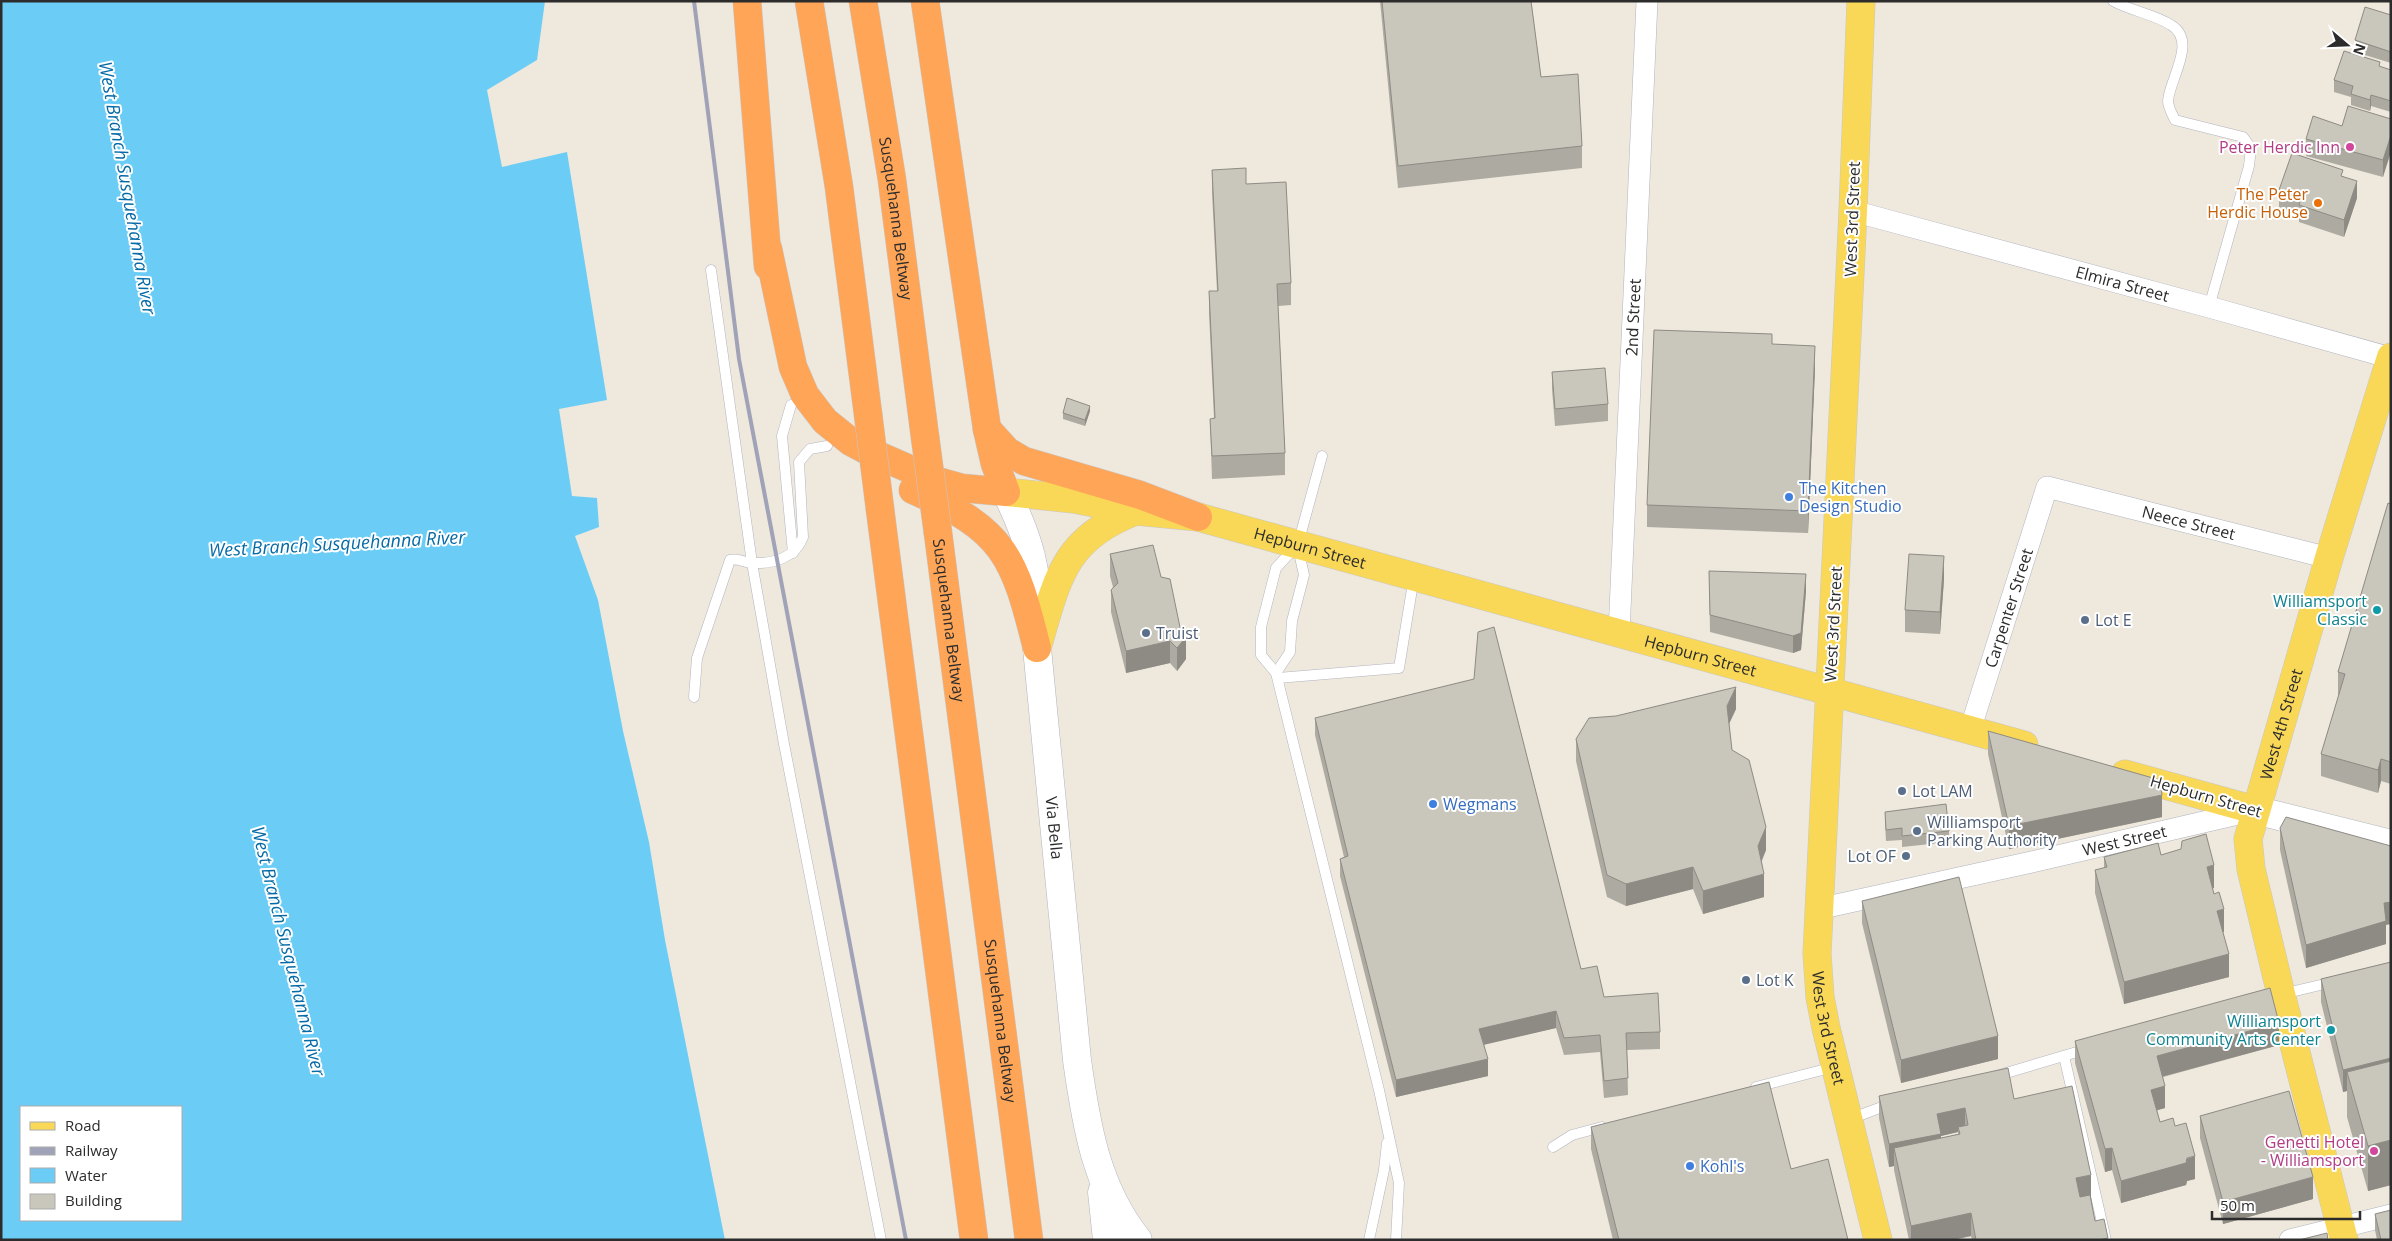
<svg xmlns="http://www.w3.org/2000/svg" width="2392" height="1241" font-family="'Open Sans',sans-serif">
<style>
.water{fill:#6bcdf6;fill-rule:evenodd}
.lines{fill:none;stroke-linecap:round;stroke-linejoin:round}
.service-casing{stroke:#b2b4c0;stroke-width:11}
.minor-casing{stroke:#b2b4c0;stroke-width:22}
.secondary-casing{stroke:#b2b4c0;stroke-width:29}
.primary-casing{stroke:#c8c8c8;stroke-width:29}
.motorway-casing{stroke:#c8c8c8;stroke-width:29}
.service{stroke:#fff;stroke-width:10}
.minor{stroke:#fff;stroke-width:21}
.secondary{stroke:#fff;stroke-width:28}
.primary{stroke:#f9d858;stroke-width:28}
.motorway{stroke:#ffa558;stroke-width:28}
.rail{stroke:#a0a2b7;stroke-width:4}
.motorway-bridge-casing{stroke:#c8c8c8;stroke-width:29;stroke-linecap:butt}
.motorway-bridge{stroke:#ffa558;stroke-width:28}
.wall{fill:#adaaa2;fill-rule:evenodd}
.shaded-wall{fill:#8d8b84}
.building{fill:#c9c6bc;stroke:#8d8b84}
.hotel-dot{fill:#d1479c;stroke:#fff;stroke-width:2}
.food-dot{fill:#e8710a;stroke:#fff;stroke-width:2}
.shop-dot{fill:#3f7fe0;stroke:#fff;stroke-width:2}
.culture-dot{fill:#0f9aa8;stroke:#fff;stroke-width:2}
.service-dot{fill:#5c6f8a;stroke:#fff;stroke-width:2}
.labels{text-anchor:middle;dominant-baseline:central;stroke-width:4;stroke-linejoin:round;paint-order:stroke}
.hotel-label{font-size:16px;fill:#b23c85;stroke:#fff;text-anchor:end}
.food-label{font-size:16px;fill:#c56008;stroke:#fff;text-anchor:end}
.street-label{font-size:16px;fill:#2c2c2c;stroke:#fff}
.shop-label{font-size:16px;fill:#366cbe;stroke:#fff;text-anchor:start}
.culture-label{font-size:16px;fill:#0d838f;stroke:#fff;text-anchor:end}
.service-label{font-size:16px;fill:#4e5e75;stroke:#fff;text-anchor:start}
.water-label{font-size:18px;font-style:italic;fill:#056aa6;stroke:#fff}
</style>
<rect width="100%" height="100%" fill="#eee8dd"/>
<path class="water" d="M 1,1 L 545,1 L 537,60 L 487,90 L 502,167 L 567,152 L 607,400 L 559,409 L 572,496 L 597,498 L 599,527 L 575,536 L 598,600 L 623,731 L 649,842 L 665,940 L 725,1240 L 1,1240 ZM 21,1107 L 181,1107 L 181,1220 L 21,1220 Z"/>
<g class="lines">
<g class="service-casing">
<g id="service">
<path d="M 2113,1 C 2131,11 2154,14 2171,25 C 2198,41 2169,80 2168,101 C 2168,107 2172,114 2175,120 L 2243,137 L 2251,148 L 2249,166 L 2209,307"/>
<path d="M 711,270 L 752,563 L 784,744 L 881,1240"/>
<path d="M 791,405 L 782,436 L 793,553"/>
<path d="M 1322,456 L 1298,544 L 1276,568 L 1261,627 L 1261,655 L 1276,673 L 1379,1090 L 1399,1183 L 1396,1240"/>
<path d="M 1276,673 L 1290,652 L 1292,621 L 1304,575 L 1298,548"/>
<path d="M 1278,678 L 1399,668 L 1414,577"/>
<path d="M 694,697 L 697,658 L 730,560 C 740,558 744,563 753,563 C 774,564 796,557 803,537 L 799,462 L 810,449 L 827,446"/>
<path d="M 2282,994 L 2333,982"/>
<path d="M 2064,1056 L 2106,1240"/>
<path d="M 1996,1076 L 2087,1049"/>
<path d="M 1756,1087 L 1834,1067"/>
<path d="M 1850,1119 L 1890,1104"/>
<path d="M 1553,1147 L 1572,1135 L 1602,1127"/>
<path d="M 1369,1240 L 1384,1170 L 1387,1143"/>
</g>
</g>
<g class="minor-casing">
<g id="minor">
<path id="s1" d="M 1853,211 L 2209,307 L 2391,358"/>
<path id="s2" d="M 1619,633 L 1647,1"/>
<path id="s3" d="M 1970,730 L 2047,487 L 2329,558"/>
<path id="s4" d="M 1818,909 L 2036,861 L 2255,810"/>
<path d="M 2290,1240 L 2391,1215"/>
</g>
</g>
<g class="secondary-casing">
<g id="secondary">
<path id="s5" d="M 1006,492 C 1037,554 1038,581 1037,648 L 1077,1060 C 1086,1124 1096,1188 1138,1240"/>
<path d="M 2255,810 L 2391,844"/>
<path d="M 1102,1192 L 1107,1240"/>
</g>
</g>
<g class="primary-casing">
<g id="primary">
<path id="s6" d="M 1861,1 L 1853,211 L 1817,954 L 1820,997 L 1826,1028 L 1878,1240"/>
<path id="s7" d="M 1006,492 L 1074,499 L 1136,511 L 1198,517 L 2024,745"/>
<path d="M 1037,648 C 1057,580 1063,538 1136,511"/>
<path d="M 2125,774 L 2255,810"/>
<path id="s8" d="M 2344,1240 L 2281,994 L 2251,869 L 2248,839 L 2329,558 L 2391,357"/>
</g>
</g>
<g class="motorway-casing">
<g id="motorway">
<path d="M 747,1 L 768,266"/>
<path d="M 809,1 L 839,187 L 868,414"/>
<path id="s9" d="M 863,1 L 892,180 L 925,437"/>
<path d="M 768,249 L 793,367 L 805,395 L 825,421 L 851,442 L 866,450 L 937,481 L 962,488 L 1006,492 L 995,464 L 987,429 L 925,1"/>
<path d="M 987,429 L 1007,451 L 1024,461 L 1140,495 L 1198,517"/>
<path d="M 913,490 C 1005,530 1014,556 1037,648"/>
<path d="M 880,509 L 974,1240"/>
<path id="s10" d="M 938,533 L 1029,1240"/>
</g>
</g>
<use href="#service" class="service"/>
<use href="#minor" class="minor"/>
<use href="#secondary" class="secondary"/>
<use href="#primary" class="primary"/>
<use href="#motorway" class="motorway"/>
<path class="rail" d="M 694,1 L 739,359 L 906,1240"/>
<g class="motorway-bridge-casing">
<g id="motorway-bridge">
<path d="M 868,414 L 880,509"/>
<path d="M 925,437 L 938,533"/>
</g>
</g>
<use href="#motorway-bridge" class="motorway-bridge"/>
</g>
<g class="wall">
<path d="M 1380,1 L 1531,1 L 1541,77 L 1582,146 L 1582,168 L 1398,188 Z"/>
<path d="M 2391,15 L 2391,63 L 2355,52 L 2355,40 Z"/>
<path d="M 2380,67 L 2391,70 L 2391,112 L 2371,106 L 2370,111 L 2351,105 L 2351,97 L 2334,92 L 2334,80 Z"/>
<path d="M 2391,119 L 2383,177 L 2306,156 L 2306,139 L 2342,126 Z"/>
<path d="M 1212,170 L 1246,184 L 1291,283 L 1291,305 L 1278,306 L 1285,453 L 1285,475 L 1212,479 L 1210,419 L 1214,418 L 1209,313 L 1209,291 L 1217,291 L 1212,192 Z"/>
<path d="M 2343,176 L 2357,198 L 2344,237 L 2299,222 L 2299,215 L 2279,207 L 2279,190 Z"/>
<path d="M 1772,344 L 1815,368 L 1808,533 L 1647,527 L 1647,505 Z"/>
<path d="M 1552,372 L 1608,404 L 1608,421 L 1555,426 L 1552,389 Z"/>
<path d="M 1090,411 L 1085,426 L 1063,419 L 1063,413 Z"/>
<path d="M 2391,504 L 2391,784 L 2381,781 L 2378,793 L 2321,776 L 2321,754 L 2339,695 L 2338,695 L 2338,672 Z"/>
<path d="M 1110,554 L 1161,577 L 1186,659 L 1177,671 L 1170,663 L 1126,673 L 1111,612 L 1111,590 L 1113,587 L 1110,576 Z"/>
<path d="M 1709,571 L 1806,591 L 1801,650 L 1793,653 L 1710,632 Z"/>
<path d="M 1944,579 L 1940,634 L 1905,632 L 1905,610 Z"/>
<path d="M 1736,709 L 1729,724 L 1732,750 L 1766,850 L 1762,861 L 1764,897 L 1703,914 L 1693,889 L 1626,906 L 1607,897 L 1576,761 L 1576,739 Z"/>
<path d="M 1315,718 L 1581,969 L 1604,997 L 1660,1032 L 1660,1049 L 1627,1050 L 1628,1095 L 1604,1098 L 1600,1052 L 1564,1055 L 1556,1028 L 1484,1044 L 1488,1076 L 1396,1097 L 1340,876 L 1340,859 L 1344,857 L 1315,735 Z"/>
<path d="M 1988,731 L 2162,817 L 2009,849 L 1988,754 Z"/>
<path d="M 1885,812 L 1949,831 L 1949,842 L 1902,847 L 1902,840 L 1886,841 L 1885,823 Z"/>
<path d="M 2280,828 L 2386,925 L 2386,944 L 2306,968 L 2280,850 Z"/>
<path d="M 2161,855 L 2214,888 L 2212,888 L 2224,932 L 2223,932 L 2229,977 L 2124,1004 L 2095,893 L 2095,870 L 2104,868 L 2104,857 Z"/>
<path d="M 1862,901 L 1998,1059 L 1901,1083 L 1862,923 Z"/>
<path d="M 2391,962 L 2391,1185 L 2368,1191 L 2347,1117 L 2347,1091 L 2343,1092 L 2321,1002 L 2321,979 Z"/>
<path d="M 2075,1041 L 2279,1045 L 2163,1077 L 2165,1108 L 2157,1110 L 2160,1122 L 2175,1126 L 2195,1179 L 2187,1181 L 2186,1185 L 2121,1203 L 2112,1170 L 2105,1172 L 2075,1063 Z"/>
<path d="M 1879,1096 L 2014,1099 L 2091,1197 L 2095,1221 L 2108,1240 L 1972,1240 L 1971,1236 L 1952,1240 L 1909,1240 L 1894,1170 L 1894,1166 L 1889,1167 L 1879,1118 ZM 1958,1132 L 1958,1134 L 1941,1138 L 1941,1136 Z"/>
<path d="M 2200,1116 L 2313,1199 L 2223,1224 L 2200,1138 Z"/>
<path d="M 1591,1127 L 1791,1169 L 1848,1240 L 1613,1240 L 1591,1149 Z"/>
<path d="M 2375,1214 L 2391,1240 L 2377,1240 L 2375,1230 Z"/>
</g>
<g class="shaded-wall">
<path d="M 2371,95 L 2371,106 L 2370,111 L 2370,100 Z"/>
<path d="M 2391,135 L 2391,152 L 2383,177 L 2383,160 Z"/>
<path d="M 2357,181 L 2357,198 L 2344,237 L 2344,220 Z"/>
<path d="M 1815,346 L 1815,368 L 1808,533 L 1808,511 Z"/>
<path d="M 1090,406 L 1090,411 L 1085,426 L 1085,420 Z"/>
<path d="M 1944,556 L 1944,579 L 1940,634 L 1940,612 Z"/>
<path d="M 1806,574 L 1806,591 L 1801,650 L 1793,653 L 1793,636 Z"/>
<path d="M 1186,637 L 1186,659 L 1177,671 L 1177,648 Z"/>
<path d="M 1170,641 L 1170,663 L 1126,673 L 1126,651 Z"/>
<path d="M 1736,687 L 1736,709 L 1727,728 L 1727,706 Z"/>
<path d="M 2381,759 L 2381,781 L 2378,793 L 2378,770 Z"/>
<path d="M 2162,795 L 2162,817 L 2009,849 L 2009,826 Z"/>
<path d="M 1766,827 L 1766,850 L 1758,868 L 1758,846 Z"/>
<path d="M 2214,865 L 2214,888 L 2207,890 L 2207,867 Z"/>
<path d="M 1693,867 L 1693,889 L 1626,906 L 1626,884 Z"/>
<path d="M 1764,874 L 1764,897 L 1703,914 L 1703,891 Z"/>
<path d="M 2391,902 L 2391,924 L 2386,925 L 2386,944 L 2306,968 L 2306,945 L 2384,903 Z"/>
<path d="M 2224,909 L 2224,932 L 2217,933 L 2217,911 Z"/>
<path d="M 2229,954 L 2229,977 L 2124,1004 L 2124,982 Z"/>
<path d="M 1556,1011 L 1556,1028 L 1479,1046 L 1479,1029 Z"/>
<path d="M 2279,1023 L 2279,1045 L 2157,1078 L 2157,1056 Z"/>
<path d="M 1998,1036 L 1998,1059 L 1901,1083 L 1901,1060 Z"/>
<path d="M 2391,1058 L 2391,1080 L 2347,1072 L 2347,1091 L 2343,1092 L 2343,1070 Z"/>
<path d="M 1488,1059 L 1488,1076 L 1396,1097 L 1396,1080 Z"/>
<path d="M 2165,1086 L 2165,1108 L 2151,1112 L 2151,1090 Z"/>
<path d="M 1965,1108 L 1965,1130 L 1958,1127 L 1958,1132 L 1941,1136 L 1941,1156 L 1894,1148 L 1894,1166 L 1889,1167 L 1889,1144 L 1937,1114 Z"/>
<path d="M 2391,1140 L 2391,1185 L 2368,1191 L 2368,1146 Z"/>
<path d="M 2112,1148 L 2112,1170 L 2105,1172 L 2105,1149 Z"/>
<path d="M 2195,1156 L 2195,1179 L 2187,1181 L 2186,1185 L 2121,1203 L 2121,1181 Z"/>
<path d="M 2091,1175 L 2091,1197 L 2076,1200 L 2076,1178 Z"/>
<path d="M 2313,1177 L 2313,1199 L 2223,1224 L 2223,1202 Z"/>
<path d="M 1971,1213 L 1971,1236 L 1952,1240 L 1911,1240 L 1911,1226 Z"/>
</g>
<g class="building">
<path d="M 1382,1 L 1531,1 L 1541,77 L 1578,74 L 1582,146 L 1398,166 Z"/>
<path d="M 2365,7 L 2391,15 L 2391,52 L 2355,40 Z"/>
<path d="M 2344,51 L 2380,62 L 2379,66 L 2391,70 L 2391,101 L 2371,95 L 2370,100 L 2351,94 L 2353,86 L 2334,80 Z"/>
<path d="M 2348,106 L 2391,119 L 2391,135 L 2383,160 L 2306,139 L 2313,116 L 2342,126 Z"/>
<path d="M 2292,153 L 2343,170 L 2341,176 L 2357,181 L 2344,220 L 2299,205 L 2301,198 L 2279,190 Z"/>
<path d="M 1246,168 L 1246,184 L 1286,182 L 1291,283 L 1277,284 L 1285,453 L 1212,456 L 1210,419 L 1215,418 L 1209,291 L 1218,291 L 1212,170 Z"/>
<path d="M 1654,330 L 1772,334 L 1772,344 L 1815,346 L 1808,511 L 1647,505 Z"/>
<path d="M 1605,368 L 1608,404 L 1555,409 L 1552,372 Z"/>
<path d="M 1067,398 L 1090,406 L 1085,420 L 1063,413 Z"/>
<path d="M 2388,503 L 2391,504 L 2391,762 L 2381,759 L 2378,770 L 2321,754 L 2345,674 L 2338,672 Z"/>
<path d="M 1153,545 L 1161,577 L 1170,579 L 1181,632 L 1186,637 L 1177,648 L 1170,641 L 1126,651 L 1111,590 L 1118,583 L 1110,554 Z"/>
<path d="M 1909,554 L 1944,556 L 1940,612 L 1905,610 Z"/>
<path d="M 1709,571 L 1806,574 L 1801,633 L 1793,636 L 1710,615 Z"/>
<path d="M 1494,627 L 1581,969 L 1597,966 L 1604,997 L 1658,993 L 1660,1032 L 1626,1033 L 1628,1078 L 1604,1081 L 1600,1035 L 1564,1038 L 1556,1011 L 1479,1029 L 1488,1059 L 1396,1080 L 1340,859 L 1348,856 L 1315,718 L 1474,679 L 1478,632 Z"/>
<path d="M 1736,687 L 1727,706 L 1732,750 L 1749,760 L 1766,827 L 1758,846 L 1764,874 L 1703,891 L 1693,867 L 1626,884 L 1607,875 L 1576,739 L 1589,718 L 1616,716 Z"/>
<path d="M 1988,731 L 2160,780 L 2162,795 L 2009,826 Z"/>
<path d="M 1946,804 L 1949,831 L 1902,836 L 1902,828 L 1886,830 L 1885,812 Z"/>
<path d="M 2286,817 L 2391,846 L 2391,902 L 2384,903 L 2386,921 L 2306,945 L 2280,828 Z"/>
<path d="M 2206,834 L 2214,865 L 2207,867 L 2214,894 L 2219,892 L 2224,909 L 2217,911 L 2229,954 L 2124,982 L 2095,870 L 2107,867 L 2104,857 L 2158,843 L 2161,855 L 2181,849 L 2182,841 Z"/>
<path d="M 1959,877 L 1998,1036 L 1901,1060 L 1862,901 Z"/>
<path d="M 2391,962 L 2391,1058 L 2343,1070 L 2321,979 Z"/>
<path d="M 2270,988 L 2279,1023 L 2157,1056 L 2165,1086 L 2151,1090 L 2160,1122 L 2173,1118 L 2175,1126 L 2186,1123 L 2195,1156 L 2187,1158 L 2186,1163 L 2121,1181 L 2112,1148 L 2105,1149 L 2075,1041 Z"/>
<path d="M 2391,1061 L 2391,1140 L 2368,1146 L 2347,1072 Z"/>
<path d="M 2008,1068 L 2014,1099 L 2072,1086 L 2091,1175 L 2076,1178 L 2080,1197 L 2090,1195 L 2095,1221 L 2104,1219 L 2108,1238 L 2099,1240 L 1976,1240 L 1971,1213 L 1911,1226 L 1894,1148 L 1960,1134 L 1958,1127 L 1968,1125 L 1965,1108 L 1937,1114 L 1941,1134 L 1889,1144 L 1879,1096 Z"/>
<path d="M 1769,1082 L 1791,1169 L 1828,1159 L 1848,1240 L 1619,1240 L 1591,1127 Z"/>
<path d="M 2289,1091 L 2313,1177 L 2223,1202 L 2200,1116 Z"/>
<path d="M 2391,1210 L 2391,1240 L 2381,1240 L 2375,1214 Z"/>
<path d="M 2327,1233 L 2328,1240 L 2299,1240 Z"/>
</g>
<g class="hotel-dot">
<circle cx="2350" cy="147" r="5"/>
<circle cx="2374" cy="1151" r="5"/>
</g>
<circle class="food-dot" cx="2318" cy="203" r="5"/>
<g class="shop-dot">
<circle cx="1789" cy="497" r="5"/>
<circle cx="1433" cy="804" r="5"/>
<circle cx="1690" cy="1166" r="5"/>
</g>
<g class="culture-dot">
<circle cx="2377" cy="610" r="5"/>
<circle cx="2331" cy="1030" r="5"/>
</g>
<g class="service-dot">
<circle cx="2085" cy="620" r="5"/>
<circle cx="1146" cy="633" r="5"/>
<circle cx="1902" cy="791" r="5"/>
<circle cx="1917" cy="831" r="5"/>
<circle cx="1906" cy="856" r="5"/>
<circle cx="1746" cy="980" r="5"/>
</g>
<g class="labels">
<g class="hotel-label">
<text x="2340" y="147">Peter Herdic Inn</text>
<text x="2364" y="1142">Genetti Hotel<tspan x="2364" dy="18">- Williamsport</tspan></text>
</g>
<g class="food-label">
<text x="2308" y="194">The Peter<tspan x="2308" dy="18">Herdic House</tspan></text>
</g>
<g class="street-label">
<text stroke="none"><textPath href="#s9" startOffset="220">Susquehanna Beltway</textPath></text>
<text transform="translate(1852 219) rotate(-88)">West 3rd Street</text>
<text stroke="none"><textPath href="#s1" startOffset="279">Elmira Street</textPath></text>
<text stroke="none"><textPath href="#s2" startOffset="316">2nd Street</textPath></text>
<text stroke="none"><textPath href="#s3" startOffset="401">Neece Street</textPath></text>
<text stroke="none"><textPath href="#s7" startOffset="310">Hepburn Street</textPath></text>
<text stroke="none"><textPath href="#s3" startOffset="128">Carpenter Street</textPath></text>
<text stroke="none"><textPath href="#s10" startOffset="88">Susquehanna Beltway</textPath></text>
<text transform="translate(1833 624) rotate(-87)">West 3rd Street</text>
<text stroke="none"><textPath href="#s7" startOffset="715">Hepburn Street</textPath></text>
<text stroke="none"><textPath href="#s8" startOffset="532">West 4th Street</textPath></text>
<text transform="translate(2206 796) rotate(16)">Hepburn Street</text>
<text stroke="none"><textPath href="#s5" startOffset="342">Via Bella</textPath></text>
<text stroke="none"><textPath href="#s4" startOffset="314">West Street</textPath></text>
<text stroke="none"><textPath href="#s10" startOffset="492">Susquehanna Beltway</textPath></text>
<text stroke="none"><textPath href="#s6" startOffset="1029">West 3rd Street</textPath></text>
</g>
<g class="shop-label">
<text x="1799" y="488">The Kitchen<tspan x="1799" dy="18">Design Studio</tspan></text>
<text x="1443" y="804">Wegmans</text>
<text x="1700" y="1166">Kohl's</text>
</g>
<g class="culture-label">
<text x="2367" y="601">Williamsport<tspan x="2367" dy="18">Classic</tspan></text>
<text x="2321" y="1021">Williamsport<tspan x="2321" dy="18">Community Arts Center</tspan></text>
</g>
<g class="service-label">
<text x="2095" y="620">Lot E</text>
<text x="1156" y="633">Truist</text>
<text x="1912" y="791">Lot LAM</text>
<text x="1927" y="822">Williamsport<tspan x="1927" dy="18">Parking Authority</tspan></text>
<text x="1896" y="856" text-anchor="end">Lot OF</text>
<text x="1756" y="980">Lot K</text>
</g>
<g class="water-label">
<text transform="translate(128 188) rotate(80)">West Branch Susquehanna River</text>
<text transform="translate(337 543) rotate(-3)">West Branch Susquehanna River</text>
<text transform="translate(289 951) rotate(76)">West Branch Susquehanna River</text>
</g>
</g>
<rect width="2392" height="1241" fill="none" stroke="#2c2c2c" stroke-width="5"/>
<rect x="20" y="1106" width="162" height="115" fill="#ffffff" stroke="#ababab"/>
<rect x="30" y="1122" width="25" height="8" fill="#f9d858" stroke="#ababab"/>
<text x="65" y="1131" font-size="15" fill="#2c2c2c">Road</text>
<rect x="30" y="1147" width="25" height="8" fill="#a0a2b7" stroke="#ababab"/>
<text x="65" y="1156" font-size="15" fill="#2c2c2c">Railway</text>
<rect x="30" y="1168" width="25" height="15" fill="#6bcdf6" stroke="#ababab"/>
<text x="65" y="1181" font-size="15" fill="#2c2c2c">Water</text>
<rect x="30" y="1194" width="25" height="15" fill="#c9c6bc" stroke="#ababab"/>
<text x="65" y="1206" font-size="15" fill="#2c2c2c">Building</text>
<g transform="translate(2347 45) rotate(109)" stroke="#ffffff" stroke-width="4" paint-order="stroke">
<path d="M0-4L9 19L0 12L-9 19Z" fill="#2c2c2c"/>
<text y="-8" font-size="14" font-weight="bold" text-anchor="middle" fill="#2c2c2c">N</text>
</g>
<path d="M2212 1211v8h148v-8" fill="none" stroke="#2c2c2c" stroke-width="2.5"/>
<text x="2220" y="1211" font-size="15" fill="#2c2c2c" stroke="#ffffff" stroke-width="4" paint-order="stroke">50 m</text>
</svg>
